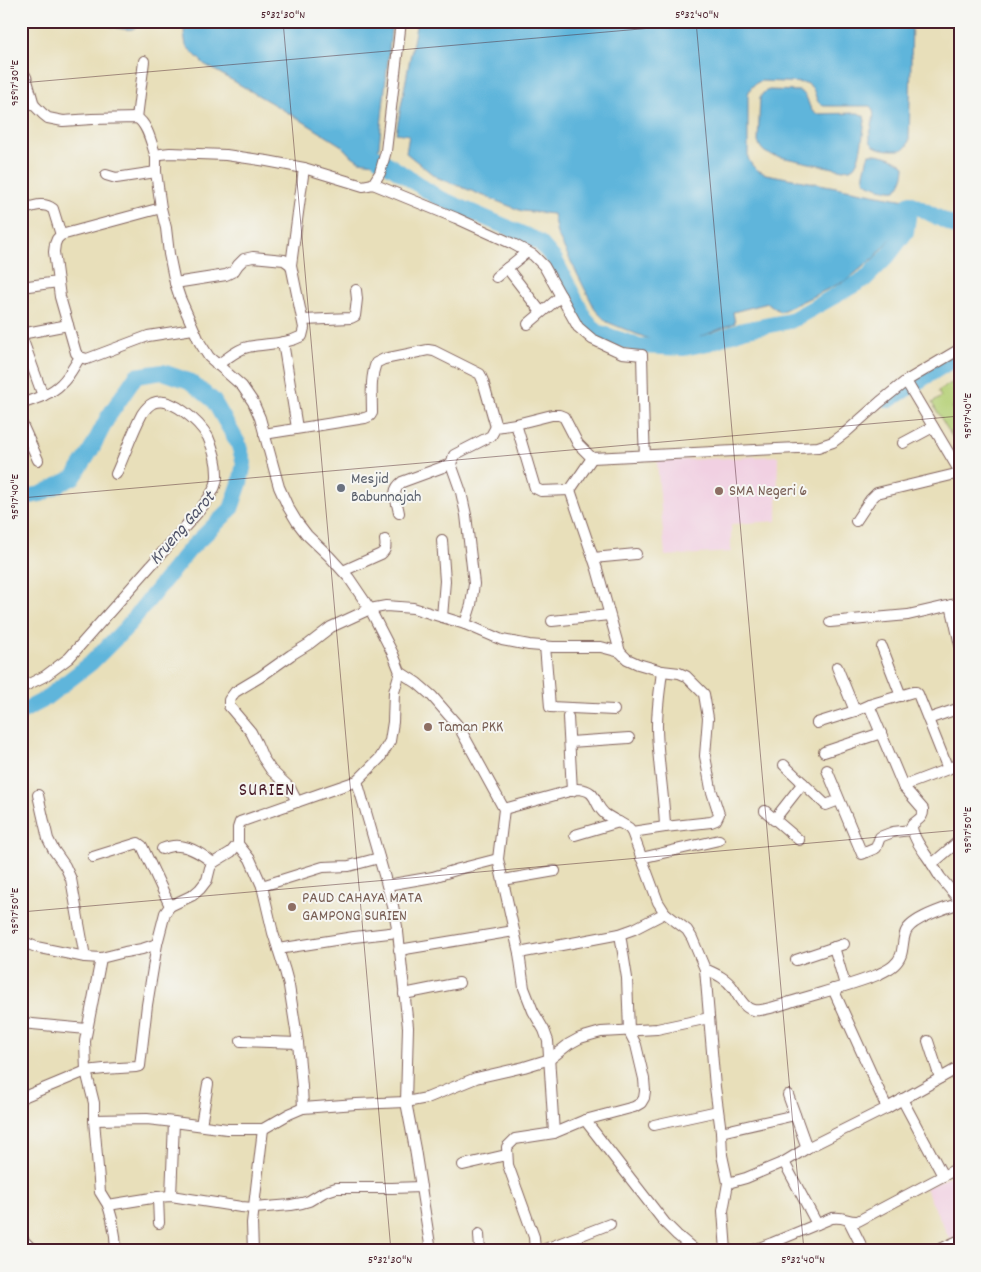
<svg xmlns="http://www.w3.org/2000/svg" width="981" height="1272" font-family="Dekko,sans-serif">
<style>
.built{fill:#f1d0e2}
.green{fill:#b5d077;stroke:#807851}
.water{fill:#5fb5db;stroke:#546a83}
.lines{fill:none;stroke-linecap:round;stroke-linejoin:round}
.river{stroke:#5fb5db;stroke-width:16}
.street-casing{stroke:#81625d;stroke-width:12}
.secondary-casing{stroke:#81625d;stroke-width:16}
.street{stroke:#fff;stroke-width:10}
.secondary{stroke:#fff;stroke-width:14}
.ticks{fill:none;stroke:#4a1f2b;stroke-width:1;stroke-opacity:0.45}
.worship-dot{fill:#6b7280;stroke:#f6f6f2;stroke-width:2}
.education-dot{fill:#8d6e63;stroke:#f6f6f2;stroke-width:2}
.labels{text-anchor:middle;dominant-baseline:central;stroke-width:4;stroke-linejoin:round;paint-order:stroke}
.worship-label{font-size:16px;fill:#5b616d;stroke:#f6f6f2;text-anchor:start}
.education-label{font-size:16px;fill:#785e54;stroke:#f6f6f2;text-anchor:start}
.water-label{font-size:18px;font-style:italic;fill:#515469;stroke:#f6f6f2}
.quarter-label{font-size:19px;letter-spacing:1px;fill:#4a1f2b;stroke:#f6f6f2}
.neatline{fill:none;stroke:#4a1f2b;stroke-width:2}
.ticks-label{font-size:12px;text-anchor:middle;fill:#4a1f2b}
</style>
<rect width="100%" height="100%" fill="#f6f6f2"/>
<filter id="ink" filterUnits="userSpaceOnUse"><feTurbulence type="fractalNoise" baseFrequency=".02" numOctaves="2"/><feDisplacementMap in="SourceGraphic" scale="10" xChannelSelector="R" yChannelSelector="G"/><feConvolveMatrix kernelMatrix="1 2 1 2 8 2 1 2 1" color-interpolation-filters="sRGB"/></filter>
<filter id="wash" filterUnits="userSpaceOnUse"><feTurbulence type="fractalNoise" baseFrequency=".0096" numOctaves="4" result="noise"/><feDisplacementMap in="SourceGraphic" scale="20" xChannelSelector="R" yChannelSelector="G"/><feGaussianBlur stdDeviation="1.12" result="paint"/><feColorMatrix in="noise" values="0 0 0 0 0 0 0 0 0 0 0 0 0 0 0 0 0 1.4 0 .05"/><feComposite in="paint" operator="in"/></filter>
<g filter="url(#wash)">
<rect width="100%" height="100%" fill="#e8dfba"/>
<g class="built">
<path d="M 778,456 L 777,521 L 731,524 L 731,552 L 665,556 L 657,461 Z"/>
<path d="M 960,1172 L 960,1235 L 950,1240 L 925,1188 Z"/>
</g>
<path class="green" d="M 960,378 L 960,402 L 952,407 L 960,420 L 960,450 L 932,403 L 941,397 L 938,391 Z"/>
<g class="water">
<path d="M 95,21 L 142,21 C 139,24 136,28 132,29 C 122,31 105,24 95,21 Z"/>
<path d="M 185,21 L 392,21 L 379,146 L 377,157 L 374,163 L 359,161 L 348,153 L 342,146 L 299,119 L 204,64 L 186,46 L 184,33 Z"/>
<path d="M 417,21 L 912,21 L 909,141 C 907,147 905,150 898,150 C 846,151 885,121 870,106 L 824,106 C 812,102 819,89 806,83 L 761,81 C 753,84 751,87 748,94 L 748,158 C 752,167 756,170 766,174 L 905,200 L 905,224 L 874,258 L 847,280 L 780,312 L 768,303 L 733,312 L 735,323 L 681,345 L 661,344 L 607,322 L 596,311 L 557,234 L 553,214 L 522,211 L 436,177 L 406,153 L 409,135 L 396,133 Z"/>
<path d="M 769,90 L 799,91 C 811,95 806,109 816,114 L 858,113 L 864,116 L 865,121 C 863,131 861,164 852,168 C 849,170 846,169 843,170 L 771,155 C 763,152 761,149 758,142 L 760,97 L 764,92 Z"/>
<path d="M 870,154 C 880,153 898,159 905,166 C 905,175 902,183 896,190 C 890,191 886,189 880,188 C 864,183 861,182 866,165 C 867,160 867,157 870,154 Z"/>
</g>
<g class="lines">
<g class="river">
<path d="M 377,157 L 437,197 L 532,238 L 541,244 L 555,260 L 584,317 L 597,332 L 640,346 L 684,348 L 708,343 L 743,330 L 790,321 L 865,279 L 888,256 L 906,232 L 910,203 L 960,229"/>
<path d="M 889,400 L 960,355"/>
<path d="M 21,498 L 41,494 L 74,477 L 90,452 L 108,417 L 136,376 L 163,372 L 189,381 L 213,400 L 238,443 L 244,463 L 240,483 L 231,509 L 190,549 L 125,629 L 90,664 L 42,701 L 21,712"/>
</g>
</g>
</g>
<g filter="url(#ink)">
<g class="lines">
<g class="street-casing">
<g id="street">
<path d="M 401,21 L 386,151 L 380,173 L 373,184 L 363,186 L 304,168 L 267,161 L 226,155 L 170,153 L 161,154 L 156,157 L 156,172 L 161,208 L 166,228 L 169,254 L 175,283 L 180,298 L 200,343 L 209,357 L 242,386 L 253,402 L 260,418 L 279,487 L 288,507 L 297,522 L 307,535 L 329,556 L 349,578 L 370,609 L 393,654 L 400,672 L 417,683 L 432,696 L 459,727 L 504,809 L 498,859 L 519,953 L 524,988 L 533,1011 L 544,1030 L 548,1041 L 554,1133"/>
<path d="M 924,21 L 925,22"/>
<path d="M 21,72 L 23,72 L 26,77 L 34,105 L 43,114 L 48,118 L 63,121 L 92,119 L 137,118 C 148,124 152,146 156,157"/>
<path d="M 137,118 L 144,61"/>
<path d="M 106,175 L 116,178 L 156,172"/>
<path d="M 373,184 L 456,218 L 513,244 L 533,255 L 544,266 L 578,327 L 592,339 L 622,353 L 642,355 C 643,388 643,422 645,455"/>
<path d="M 161,208 L 61,235 L 57,239 L 55,244 L 54,252 L 60,297 L 76,353 L 80,357 L 87,359 L 148,336 L 193,329"/>
<path d="M 21,210 C 32,207 43,201 53,209 L 61,235"/>
<path d="M 507,268 L 541,312"/>
<path d="M 496,277 L 527,252"/>
<path d="M 175,283 L 226,275 L 234,271 L 238,265 L 244,259 L 253,257 L 284,260 L 291,265"/>
<path d="M 21,287 L 58,282"/>
<path d="M 303,320 L 351,318 L 355,316 L 357,299 L 356,290"/>
<path d="M 528,324 L 561,296"/>
<path d="M 21,334 L 68,325"/>
<path d="M 21,335 L 43,396"/>
<path d="M 283,342 L 297,428"/>
<path d="M 217,365 C 227,359 237,349 248,347 C 266,343 285,345 302,336 L 304,328 L 291,265 L 304,168"/>
<path d="M 906,381 L 960,472"/>
<path d="M 21,404 C 35,399 51,394 61,384 C 69,377 74,366 80,357"/>
<path d="M 21,422 L 38,460"/>
<path d="M 516,424 L 535,488 L 541,491 L 570,490"/>
<path d="M 264,434 L 365,418 L 370,416 L 372,413 C 372,396 370,379 376,363 L 384,359 L 428,350 L 434,351 L 480,374 L 483,381 L 496,427"/>
<path d="M 903,443 L 933,427"/>
<path d="M 592,458 L 570,490 L 597,569 L 620,652"/>
<path d="M 451,464 L 461,492 L 466,515 L 474,584 L 471,605 L 465,624"/>
<path d="M 399,513 C 397,500 390,491 402,482 L 451,464 L 454,455 L 491,436 L 496,427 L 516,424 L 552,415 L 559,415 L 564,417 L 578,444 L 592,458 L 818,447 L 833,442 L 845,433 L 880,402 L 906,381 L 960,349"/>
<path d="M 856,521 L 870,500 L 877,493 L 960,473"/>
<path d="M 442,540 L 445,581 L 442,617"/>
<path d="M 593,558 L 636,554"/>
<path d="M 343,571 L 381,554 C 386,550 386,547 385,540"/>
<path d="M 951,605 L 960,645"/>
<path d="M 552,621 L 609,615"/>
<path d="M 830,622 L 908,615 L 960,603"/>
<path d="M 545,646 L 550,707 L 614,710"/>
<path d="M 882,647 L 901,696"/>
<path d="M 837,667 L 855,711"/>
<path d="M 662,671 C 660,689 657,707 657,726 C 657,759 664,793 665,827"/>
<path d="M 21,688 L 45,676 L 69,658 L 199,511 C 207,500 218,488 217,474 C 217,462 213,448 208,437 C 200,423 171,395 153,403 C 149,405 144,411 142,414 C 132,433 125,454 116,474"/>
<path d="M 869,705 L 913,692 L 916,692 L 918,694 L 948,769 L 903,786"/>
<path d="M 568,717 L 572,791"/>
<path d="M 928,719 L 960,708"/>
<path d="M 817,723 L 855,711 L 869,705 L 903,786 L 923,809 C 924,818 918,819 912,825 C 911,837 926,854 932,864"/>
<path d="M 570,742 L 629,738"/>
<path d="M 824,752 L 881,733"/>
<path d="M 784,765 L 826,805 L 839,800"/>
<path d="M 948,769 L 960,763"/>
<path d="M 827,770 L 862,854 L 876,848 L 880,837 L 893,832 L 911,830"/>
<path d="M 357,781 L 393,906 L 398,932 L 408,1027 L 406,1102 L 415,1149 L 431,1251"/>
<path d="M 38,795 L 48,839 L 53,849 L 65,866 L 71,879 L 85,957"/>
<path d="M 297,802 L 290,788 L 271,770 L 263,758 L 257,744 L 251,732 L 229,706 L 229,700 L 235,692 L 260,677 L 291,655 L 309,644 L 331,627 L 370,609 L 386,606 L 413,608 L 465,624 L 502,640 L 529,645 L 553,647 L 601,647 L 620,652 L 627,659 L 638,664 L 662,671 L 679,673 L 686,676 L 704,694 L 708,718 L 705,756 L 711,789 L 719,814 L 716,820 L 711,822 L 665,827 L 632,832"/>
<path d="M 504,809 L 577,789 C 599,790 592,803 605,814 C 612,819 621,823 629,828 L 632,832 L 658,902 L 665,913 L 687,930 L 692,938 L 705,969 L 715,1087 L 721,1132 L 722,1155 L 728,1183 L 723,1211 L 726,1251"/>
<path d="M 765,811 L 799,840"/>
<path d="M 774,820 L 803,783"/>
<path d="M 575,835 L 619,822"/>
<path d="M 960,840 L 932,864 L 940,877 L 960,901"/>
<path d="M 238,844 L 250,859 L 262,886 L 273,933 L 285,971 L 289,986 L 298,1043 L 302,1087 L 303,1108"/>
<path d="M 162,849 C 167,847 173,845 179,846 C 192,847 203,855 213,863"/>
<path d="M 93,857 L 138,843 L 142,846 L 170,906"/>
<path d="M 641,858 L 719,840"/>
<path d="M 503,880 L 555,871"/>
<path d="M 387,885 L 433,877 L 459,869 L 498,859"/>
<path d="M 262,886 L 323,867 L 349,866 L 379,858"/>
<path d="M 21,941 L 36,947 L 85,957 L 101,958"/>
<path d="M 834,947 L 845,985"/>
<path d="M 278,949 L 354,937 L 398,932"/>
<path d="M 399,950 L 514,931"/>
<path d="M 519,953 L 620,934 L 634,929 L 665,913"/>
<path d="M 796,960 L 844,944"/>
<path d="M 705,969 C 716,974 726,978 733,988 C 738,995 743,1008 753,1010 C 762,1012 781,1005 790,1002 C 819,993 849,986 877,975 C 883,972 890,969 894,965 C 905,955 901,946 905,934 C 908,919 946,908 960,903"/>
<path d="M 833,989 L 887,1108"/>
<path d="M 404,994 L 459,983"/>
<path d="M 21,1023 L 87,1029"/>
<path d="M 241,1041 L 298,1043"/>
<path d="M 928,1041 L 940,1078"/>
<path d="M 788,1095 L 807,1148"/>
<path d="M 21,1098 L 86,1071 L 104,1069 L 136,1067 L 140,1066 L 147,1005 L 157,944"/>
<path d="M 902,1099 L 943,1176"/>
<path d="M 94,1120 L 147,1119 L 174,1122 L 227,1129 L 263,1129 L 289,1114 L 303,1108 L 356,1104 L 406,1102 L 427,1098 L 476,1078 L 524,1067 L 550,1059 L 569,1044 L 580,1038 L 601,1032 L 657,1029 L 709,1018"/>
<path d="M 585,1120 L 665,1223 L 677,1235 L 696,1251"/>
<path d="M 201,1125 L 208,1084"/>
<path d="M 654,1125 L 718,1111"/>
<path d="M 721,1132 L 795,1115"/>
<path d="M 784,1162 L 817,1224"/>
<path d="M 463,1165 L 506,1155"/>
<path d="M 728,1183 L 746,1178 L 784,1162 L 807,1148 L 887,1108 L 960,1067"/>
<path d="M 171,1196 L 174,1122"/>
<path d="M 158,1197 L 159,1223"/>
<path d="M 108,1205 L 158,1197 L 171,1196 L 241,1207 L 254,1208 L 291,1205 L 302,1203 L 309,1201 L 324,1192 L 336,1188 L 392,1188 L 421,1187"/>
<path d="M 849,1221 L 864,1251"/>
<path d="M 479,1234 L 480,1251"/>
<path d="M 116,1251 L 115,1236 L 112,1219 L 108,1205 L 100,1192 L 94,1120 L 94,1103 L 86,1071 L 85,1041 L 101,958 L 125,952 L 142,949 L 157,944 L 165,913 L 170,906 L 193,895 L 200,889 L 207,880 L 210,868 L 213,863 L 231,852 L 238,844 L 238,828 L 240,822 L 325,792 L 357,781 L 380,758 L 390,741 L 393,722 L 394,692 L 400,672"/>
<path d="M 253,1251 L 252,1223 L 263,1129"/>
<path d="M 535,1251 L 534,1237 L 508,1165 L 507,1147 L 515,1139 L 554,1133 L 585,1120 L 634,1107 L 641,1103 L 644,1098 L 645,1091 L 644,1079 L 636,1045 L 629,1031 L 627,978 L 620,934"/>
<path d="M 540,1251 L 610,1224"/>
<path d="M 751,1251 L 772,1243 L 832,1218 C 845,1216 847,1222 858,1221 L 960,1167"/>
<path d="M 936,1251 L 960,1240"/>
</g>
</g>
<g class="secondary-casing">
<path id="secondary" d="M 21,1241 L 31,1251"/>
</g>
<use href="#street" class="street"/>
<use href="#secondary" class="secondary"/>
</g>
</g>
<path class="ticks" d="M 283,21 L 391,1251M 696,21 L 804,1251M 21,83 L 732,21M 21,498 L 960,416M 21,912 L 960,830M 882,1251 L 960,1244"/>
<circle class="worship-dot" cx="341" cy="488" r="5"/>
<g class="education-dot">
<circle cx="719" cy="491" r="5"/>
<circle cx="428" cy="727" r="5"/>
<circle cx="292" cy="907" r="5"/>
</g>
<g class="labels">
<g class="worship-label">
<text x="351" y="479">Mesjid<tspan x="351" dy="18">Babunnajah</tspan></text>
</g>
<g class="education-label">
<text x="729" y="491">SMA Negeri 6</text>
<text x="438" y="727">Taman PKK</text>
<text x="302" y="898">PAUD CAHAYA MATA<tspan x="302" dy="18">GAMPONG SURIEN</tspan></text>
</g>
<g class="water-label">
<text transform="translate(183 529) rotate(-49)">Krueng Garot</text>
</g>
<g class="quarter-label">
<text x="267" y="791">SURIEN</text>
</g>
</g>
<rect width="981" height="1272" fill="none" stroke="#f6f6f2" stroke-width="55"/>
<rect x="28" y="28" width="926" height="1216" class="neatline"/>
<g class="ticks-label">
<text x="283" y="18">5°32'30"N</text>
<text x="697" y="18">5°32'40"N</text>
<text transform="translate(14 83) rotate(-90)" y="4">95°17'30"E</text>
<text transform="translate(967 416) rotate(-90)" y="4">95°17'40"E</text>
<text transform="translate(14 497) rotate(-90)" y="4">95°17'40"E</text>
<text transform="translate(967 830) rotate(-90)" y="4">95°17'50"E</text>
<text transform="translate(14 911) rotate(-90)" y="4">95°17'50"E</text>
<text x="390" y="1263">5°32'30"N</text>
<text x="803" y="1263">5°32'40"N</text>
</g>
</svg>
